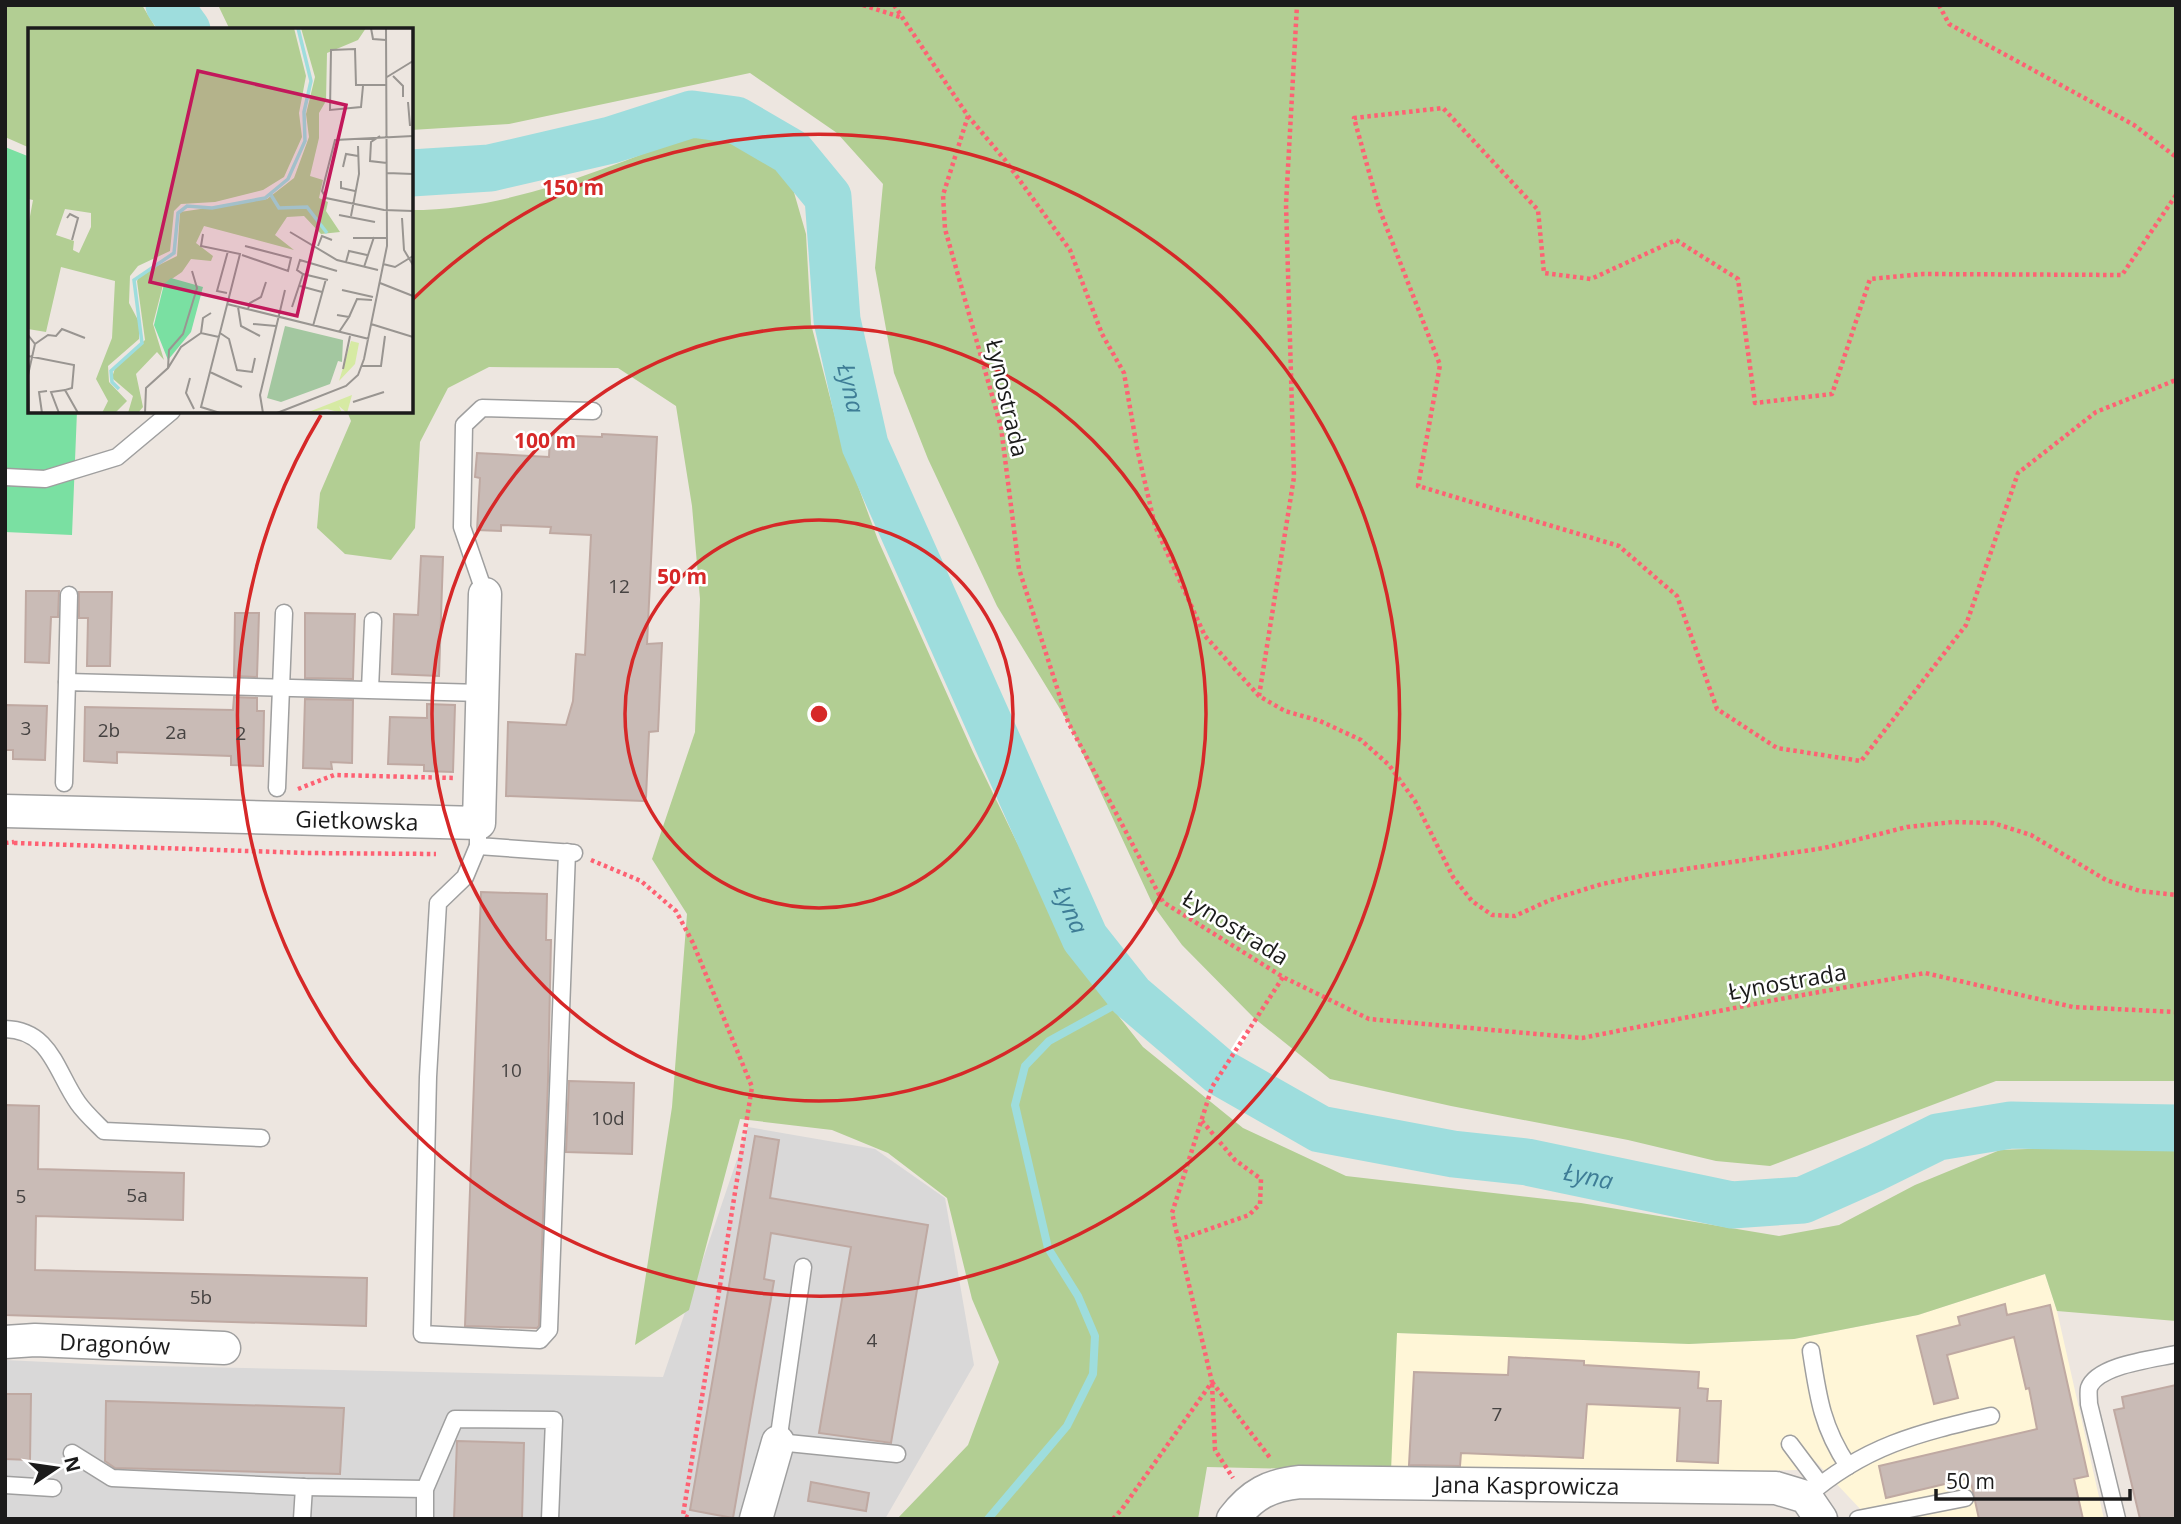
<svg xmlns="http://www.w3.org/2000/svg" width="2181" height="1524" font-family="'Open Sans',sans-serif">
<style>
.residential{fill:#d9d8d8}
.education{fill:#fff6d7}
.forest{fill:#b2ce93}
.pitch{fill:#7ae0a2}
.pier{fill:#fff}
.lines{fill:none;stroke-linecap:round;stroke-linejoin:round}
.stream{stroke:#9edddd;stroke-width:8}
.river{stroke:#9edddd;stroke-width:47}
.building{fill:#c9bbb6;stroke:#bfa9a2;stroke-width:2}
.lane-casing{stroke:#9f9f9f;stroke-width:19}
.street-casing{stroke:#9f9f9f;stroke-width:35}
.path{stroke:#fe6173;stroke-width:4.5;stroke-dasharray:3.5 3.5;stroke-linecap:butt}
.lane{stroke:#fff;stroke-width:16}
.street{stroke:#fff;stroke-width:32}
.ring{fill:none;stroke:#d62828;stroke-width:3.5}
.labels{text-anchor:middle;dominant-baseline:central;stroke-width:5;stroke-linejoin:round;paint-order:stroke}
.number-label{font-size:19px;fill:#464342}
.street-label{font-size:23px;fill:#1b1b1b;stroke:#fff}
.water-label{font-size:24px;font-style:italic;fill:#3e7d96;stroke:#fff}
.inset-river{fill:none;stroke:#9edddd;stroke-width:3.5}
.inset-road{fill:none;stroke:#999591;stroke-width:2}
.view{fill:#c2185b;fill-opacity:0.15;stroke:#c2185b;stroke-width:3.5}
.inset-edge{fill:none;stroke:#1b1b1b;stroke-width:3.5}
.centre{fill:#d62828;stroke:#fff;stroke-width:3.5}
.ring-label{font-size:21px;text-anchor:middle;font-weight:bold;fill:#d62828;stroke:#fff;stroke-width:5;stroke-linejoin:round;paint-order:stroke}
</style>
<rect width="100%" height="100%" fill="#ede6e0"/>
<path class="residential" d="M 748,1127 L 875,1149 L 945,1198 L 974,1365 L 885,1519 L 5,1519 L 5,1360 L 109,1365 L 663,1377 Z"/>
<path class="education" d="M 2045,1274 L 2057,1311 L 2104,1519 L 1874,1519 L 1864,1513 L 1815,1461 L 1797,1470 L 1607,1475 L 1291,1469 L 1397,1333 L 1689,1344 L 1794,1339 L 1918,1315 Z"/>
<g class="forest">
<path d="M 5,5 L 142,5 L 157,30 L 30,30 L 30,148 L 5,137 Z"/>
<path d="M 218,5 L 2176,5 L 2176,1081 L 1996,1081 L 1770,1166 L 1716,1161 L 1628,1140 L 1451,1106 L 1330,1079 L 1254,1018 L 1182,945 L 1153,905 L 1068,722 L 997,606 L 928,459 L 894,373 L 875,268 L 883,184 L 837,133 L 750,73 L 509,124 L 411,130 L 411,30 L 230,30 Z"/>
<path d="M 694,134 L 756,144 L 791,182 L 806,234 L 811,324 L 841,440 L 878,540 L 973,752 L 1074,960 L 1143,1047 L 1243,1128 L 1346,1176 L 1581,1203 L 1779,1236 L 1839,1225 L 1915,1185 L 2000,1150 L 2125,1145 L 2176,1148 L 2176,1321 L 2057,1311 L 2045,1274 L 1918,1315 L 1794,1339 L 1689,1344 L 1397,1333 L 1391,1471 L 1207,1467 L 1198,1519 L 897,1519 L 968,1445 L 999,1362 L 972,1299 L 947,1198 L 888,1153 L 832,1130 L 740,1119 L 689,1310 L 635,1345 L 672,1107 L 687,914 L 652,859 L 695,732 L 700,599 L 692,506 L 676,406 L 618,368 L 489,367 L 448,388 L 420,442 L 415,528 L 391,560 L 345,554 L 317,528 L 320,493 L 351,421 L 347,411 L 411,411 L 411,210 C 510,210 603,169 694,134 Z"/>
</g>
<path class="pitch" d="M 5,147 L 30,157 L 30,411 L 77,411 L 72,535 L 5,532 Z"/>
<path class="pier" d="M 1243,1030 L 1249,1034 L 1215,1087 L 1209,1084 Z"/>
<g class="lines">
<path class="stream" d="M 988,1519 L 1067,1426 L 1093,1374 L 1095,1336 L 1078,1296 L 1048,1248 L 1015,1105 L 1025,1066 L 1049,1041 L 1131,996"/>
<g class="river">
<path d="M 169,5 L 187,30"/>
<path id="s1" d="M 411,173 L 490,168 L 611,140 L 692,114 L 736,120 L 791,152 L 828,197 L 837,320 L 865,445 L 1085,938 L 1131,996 L 1220,1072 L 1320,1129 L 1453,1154 L 1527,1162 L 1732,1205 L 1803,1200 L 1875,1168 L 1938,1137 L 2011,1125 L 2176,1128"/>
</g>
</g>
<g class="building">
<path d="M 602,434 L 657,437 L 647,644 L 662,643 L 658,731 L 649,732 L 646,797 L 644,801 L 506,796 L 508,722 L 566,725 L 573,701 L 576,654 L 585,655 L 591,535 L 550,533 L 551,527 L 501,525 L 501,531 L 477,530 L 480,478 L 475,477 L 477,453 L 549,457 L 550,435 L 602,437 Z"/>
<path d="M 421,556 L 443,557 L 439,676 L 392,674 L 394,614 L 418,615 Z"/>
<path d="M 26,591 L 59,591 L 58,617 L 51,617 L 49,663 L 25,662 Z"/>
<path d="M 79,592 L 112,592 L 110,666 L 87,666 L 88,618 L 79,618 Z"/>
<path d="M 235,613 L 259,613 L 257,677 L 234,676 Z"/>
<path d="M 305,613 L 355,614 L 353,679 L 305,678 Z"/>
<path d="M 234,697 L 257,698 L 257,711 L 264,711 L 263,766 L 231,765 L 231,756 L 117,752 L 117,763 L 84,761 L 85,707 L 233,710 Z"/>
<path d="M 305,699 L 353,700 L 352,763 L 331,762 L 332,769 L 303,768 Z"/>
<path d="M 427,704 L 455,705 L 453,772 L 424,771 L 424,765 L 388,764 L 390,717 L 427,718 Z"/>
<path d="M 5,705 L 47,706 L 45,760 L 13,759 L 13,750 L 5,750 Z"/>
<path d="M 481,892 L 547,894 L 546,940 L 551,940 L 548,1081 L 539,1326 L 537,1328 L 465,1326 Z"/>
<path d="M 569,1081 L 634,1083 L 632,1154 L 566,1152 Z"/>
<path d="M 5,1105 L 39,1106 L 38,1169 L 184,1173 L 183,1220 L 36,1216 L 35,1270 L 367,1278 L 366,1326 L 5,1315 Z"/>
<path d="M 755,1136 L 779,1140 L 770,1198 L 928,1225 L 891,1443 L 819,1433 L 851,1247 L 771,1233 L 764,1279 L 774,1281 L 733,1518 L 690,1510 Z"/>
<path d="M 2005,1304 L 2007,1315 L 2050,1305 L 2088,1476 L 2074,1479 L 2083,1519 L 1979,1519 L 1970,1478 L 1886,1498 L 1879,1466 L 2037,1429 L 2029,1388 L 2026,1389 L 2014,1337 L 1947,1355 L 1958,1398 L 1934,1404 L 1917,1336 L 1960,1325 L 1958,1317 Z"/>
<path d="M 1509,1357 L 1584,1361 L 1584,1365 L 1699,1372 L 1698,1388 L 1708,1389 L 1707,1401 L 1721,1401 L 1718,1463 L 1677,1461 L 1680,1408 L 1587,1404 L 1583,1458 L 1461,1453 L 1460,1466 L 1409,1465 L 1414,1372 L 1508,1375 Z"/>
<path d="M 2176,1385 L 2176,1519 L 2140,1519 L 2114,1410 L 2124,1408 L 2122,1397 Z"/>
<path d="M 5,1394 L 31,1394 L 30,1460 L 5,1459 Z"/>
<path d="M 106,1401 L 344,1408 L 340,1474 L 115,1468 L 105,1461 Z"/>
<path d="M 457,1441 L 524,1443 L 522,1519 L 454,1519 Z"/>
<path d="M 811,1482 L 869,1493 L 866,1511 L 808,1501 Z"/>
</g>
<g class="lines">
<g class="lane-casing">
<g id="lane">
<path d="M 5,477 L 45,479 L 117,457 L 172,411"/>
<path d="M 485,594 L 462,527 L 464,425 L 482,408 L 593,411"/>
<path d="M 67,682 L 69,595"/>
<path d="M 370,689 L 373,621"/>
<path d="M 64,783 L 67,682 L 482,693"/>
<path d="M 277,788 L 284,613"/>
<path d="M 478,836 L 478,846 L 574,853"/>
<path d="M 478,846 L 465,877 L 438,903 L 428,1077 L 422,1334 L 540,1340 L 549,1330 L 567,852"/>
<path d="M 5,1029 C 51,1030 56,1072 78,1103 C 85,1113 95,1122 104,1131 L 261,1138"/>
<path d="M 803,1267 L 778,1442 L 897,1454"/>
<path d="M 1811,1351 C 1818,1397 1822,1427 1848,1466"/>
<path d="M 1790,1444 L 1820,1484"/>
<path d="M 72,1453 L 112,1478 L 304,1487 L 425,1489"/>
<path d="M 5,1485 L 53,1488"/>
<path d="M 1806,1497 C 1864,1446 1918,1433 1991,1416"/>
<path d="M 302,1519 L 304,1487"/>
<path d="M 425,1519 L 425,1489 L 455,1419 L 554,1420 L 550,1519"/>
<path d="M 1858,1519 L 1965,1498"/>
<path d="M 2117,1519 L 2089,1404 C 2089,1400 2088,1392 2089,1388 C 2097,1365 2154,1359 2176,1354"/>
</g>
</g>
<g class="street-casing">
<g id="street">
<path id="s2" d="M 5,811 L 479,823 L 485,594"/>
<path id="s3" d="M 5,1342 L 35,1340 L 224,1348"/>
<path d="M 756,1519 L 778,1442"/>
<path id="s4" d="M 1233,1519 C 1252,1494 1270,1485 1300,1482 L 1776,1488 L 1806,1497 L 1821,1519"/>
</g>
</g>
<g class="path">
<path d="M 863,5 L 900,17"/>
<path d="M 894,5 L 968,116 L 1005,160 L 1070,250 L 1102,334 L 1124,373 L 1137,448 L 1155,526 L 1205,636 L 1259,696 L 1285,711 L 1320,721 L 1361,740 L 1389,765 L 1415,801 L 1453,877 L 1472,901 L 1492,915 L 1515,916 L 1550,900 L 1602,884 L 1646,875 L 1824,848 L 1907,827 L 1953,822 L 1993,823 L 2031,835 L 2106,880 L 2140,891 L 2176,895"/>
<path d="M 1939,5 L 1949,24 L 2134,125 L 2176,157"/>
<path d="M 968,116 L 943,195 L 945,229 L 1001,427 L 1019,569 L 1068,722 L 1163,902 L 1283,977 L 1369,1019 L 1582,1038 L 1775,1000 L 1925,973 L 2073,1007 L 2176,1012"/>
<path d="M 2176,195 L 2122,275 L 1923,274 L 1870,279 L 1832,394 L 1755,403 L 1738,279 L 1676,240 L 1591,279 L 1544,273 L 1538,210 L 1443,108 L 1354,118 L 1379,208 L 1440,365 L 1418,486 L 1619,546 L 1677,596 L 1717,709 L 1777,748 L 1861,761 L 1966,625 L 2018,473 L 2096,412 L 2176,380"/>
<path d="M 1259,696 L 1294,477 L 1286,204 L 1297,5"/>
<path d="M 298,789 L 334,775 L 455,778"/>
<path d="M 5,843 L 14,842"/>
<path d="M 14,843 L 307,853 L 436,854"/>
<path d="M 591,860 L 641,881 L 676,911 L 693,943 L 752,1087 L 683,1515 L 691,1519"/>
<path d="M 1178,1240 L 1249,1215 L 1260,1204 L 1261,1179 L 1235,1160 L 1202,1121"/>
<path d="M 1212,1382 L 1271,1459"/>
<path d="M 1212,1384 L 1215,1450 L 1233,1478"/>
<path d="M 1113,1519 L 1122,1509 L 1212,1382 L 1172,1213 L 1212,1087 L 1283,977"/>
</g>
<use href="#lane" class="lane"/>
<use href="#street" class="street"/>
</g>
<g class="ring">
<circle cx="819" cy="714" r="194"/>
<circle cx="819" cy="714" r="387"/>
<path d="M412 300A581 581 0 1 1 321 415"/>
</g>
<g class="labels">
<g class="number-label">
<text x="619" y="586">12</text>
<text x="26" y="728">3</text>
<text x="109" y="730">2b</text>
<text x="176" y="732">2a</text>
<text x="241" y="733">2</text>
<text x="511" y="1070">10</text>
<text x="608" y="1118">10d</text>
<text x="137" y="1195">5a</text>
<text x="21" y="1196">5</text>
<text x="201" y="1297">5b</text>
<text x="872" y="1340">4</text>
<text x="1497" y="1414">7</text>
</g>
<g class="street-label">
<text transform="translate(1008 398) rotate(77)">Łynostrada</text>
<text stroke="none"><textPath href="#s2" startOffset="352">Gietkowska</textPath></text>
<text transform="translate(1236 927) rotate(32)">Łynostrada</text>
<text transform="translate(1787 981) rotate(-10)">Łynostrada</text>
<text stroke="none"><textPath href="#s3" startOffset="110">Dragonów</textPath></text>
<text stroke="none"><textPath href="#s4" startOffset="306">Jana Kasprowicza</textPath></text>
</g>
<g class="water-label">
<text stroke="none"><textPath href="#s1" startOffset="648">Łyna</textPath></text>
<text stroke="none"><textPath href="#s1" startOffset="1214">Łyna</textPath></text>
<text stroke="none"><textPath href="#s1" startOffset="1825">Łyna</textPath></text>
</g>
</g>
<g transform="translate(28 28)">
<rect width="385" height="385" fill="#ede6e0"/>
<path d="M 323,313 L 331,315 L 327,336 L 311,353 ZM 324,367 L 319,385 L 311,378 L 314,385 L 299,381 L 278,385 Z" fill="#d6eaa3"/>
<path d="M 0,0 L 266,0 L 278,48 L 271,85 L 274,109 L 256,149 L 235,162 L 187,174 L 153,176 L 146,183 L 142,223 L 110,238 L 102,248 L 101,275 L 111,294 L 111,311 L 80,338 L 81,354 L 99,373 L 87,385 L 74,385 L 80,373 L 68,351 L 84,310 L 87,253 L 33,239 L 18,304 L 0,301 L 0,199 L 5,172 L 0,171 ZM 37,181 L 63,185 L 63,199 L 51,225 L 45,222 L 46,213 L 28,207 ZM 273,0 L 338,0 L 330,12 L 299,25 L 298,73 L 291,85 L 291,110 L 282,148 L 295,152 L 291,170 L 300,174 L 298,183 L 312,204 L 293,206 L 276,188 L 259,189 L 247,207 L 266,222 L 176,198 L 168,215 L 185,228 L 183,233 L 163,231 L 154,244 L 135,257 L 125,296 L 136,332 L 129,324 L 108,346 L 115,379 L 110,385 L 100,385 L 105,368 L 84,350 L 87,340 L 117,312 L 109,253 L 113,246 L 149,228 L 152,184 L 239,171 L 266,150 L 281,109 L 278,86 L 287,49 Z" fill="#b2ce93" fill-rule="evenodd"/>
<path d="M 257,298 L 315,312 L 314,334 L 310,333 L 302,356 L 253,374 L 239,370 Z" fill="#a3c7a0"/>
<path d="M 143,250 L 175,259 L 163,304 L 140,332 L 126,297 L 136,256 Z" fill="#7ae0a2"/>
<path class="inset-river" d="M 243,167 L 251,180 L 279,179 L 299,205M 91,361 L 84,354 L 83,343 L 114,315 L 106,252 L 146,225 L 150,185 L 159,178 L 184,180 L 237,170 L 260,151 L 277,113 L 276,84 L 283,53 L 270,0"/>
<path class="inset-road" d="M 343,0 L 345,11 L 358,12M 365,48 L 375,58 L 375,69M 359,49 L 385,33M 335,58 L 333,79 L 302,82 L 303,22 L 327,21 L 328,57 L 359,57M 380,74 L 382,98M 352,108 L 343,114 L 342,133 L 359,135M 385,108 L 307,112 L 294,163 L 298,170 L 356,182 L 385,183M 315,139 L 318,126 L 330,128M 359,145 L 385,146M 313,153 L 313,160 L 327,163M 311,187 L 347,194M 323,188 L 331,146 L 330,118M 39,190 L 42,186 L 50,190 L 44,212M 374,190 L 376,222 L 385,237M 262,204 L 309,232 L 350,242M 175,206 L 173,218 L 212,226 L 173,379 L 192,385M 325,210 L 359,210M 290,218 L 294,208 L 304,212M 214,227 L 260,243 L 263,230 L 217,218M 318,234 L 321,223 L 339,227M 355,236 L 367,239 L 385,228M 336,239 L 346,209M 300,252 L 275,246 L 269,242 L 272,232 L 309,243M 352,255 L 385,268M 272,258 L 294,264M 314,262 L 345,269M 199,265 L 189,263 L 200,223M 199,276 L 341,311M 210,279 L 213,298 L 232,308M 264,279 L 275,246M 220,281 L 222,275 L 233,269 L 238,254M 309,287 L 321,289 L 311,304M 321,289 L 329,271 L 344,272M 225,296 L 248,298M 343,296 L 385,309M 285,298 L 298,251M 173,305 L 175,290 L 183,285M 192,305 L 201,311 L 209,342 L 224,344 L 227,330M 0,307 L 7,316 L 0,347M 7,316 L 20,307 L 28,308 L 34,301 L 57,310M 0,328 L 46,337 L 44,360 L 37,362 L 50,385M 334,338 L 353,338 L 357,308M 140,340 L 141,322 L 155,306 L 169,260 L 164,243M 315,341 L 322,308M 182,344 L 214,359M 162,350 L 158,365 L 166,381M 0,352 L 1,385M 325,374 L 356,364M 14,385 L 11,364 L 19,363M 31,385 L 23,364 L 37,362M 117,385 L 118,360 L 140,340 L 153,319 L 173,305 L 191,309M 235,385 L 232,367 L 257,262M 249,385 L 318,358 L 330,347 L 336,331 L 359,218 L 358,0"/>
<path class="view" d="M 170,43 L 318,77 L 269,288 L 122,254 Z"/>
<rect width="385" height="385" class="inset-edge"/>
</g>
<circle cx="819" cy="714" r="10" class="centre"/>
<g class="ring-label">
<text x="573" y="195">150 m</text>
<text x="545" y="448">100 m</text>
<text x="682" y="584">50 m</text>
</g>
<rect width="2181" height="1524" fill="none" stroke="#1b1b1b" stroke-width="14"/>
<g transform="translate(56 1468) rotate(77)" stroke="#ffffff" stroke-width="5" paint-order="stroke">
<path d="M0-5L12 26L0 18L-12 26Z" fill="#1b1b1b"/>
<text y="-10" font-size="19" font-weight="bold" text-anchor="middle" fill="#1b1b1b">N</text>
</g>
<path d="M1936 1489v10h194v-10" fill="none" stroke="#1b1b1b" stroke-width="3.5"/>
<text x="1946" y="1489" font-size="21" fill="#1b1b1b" stroke="#ffffff" stroke-width="5" paint-order="stroke">50 m</text>
</svg>
